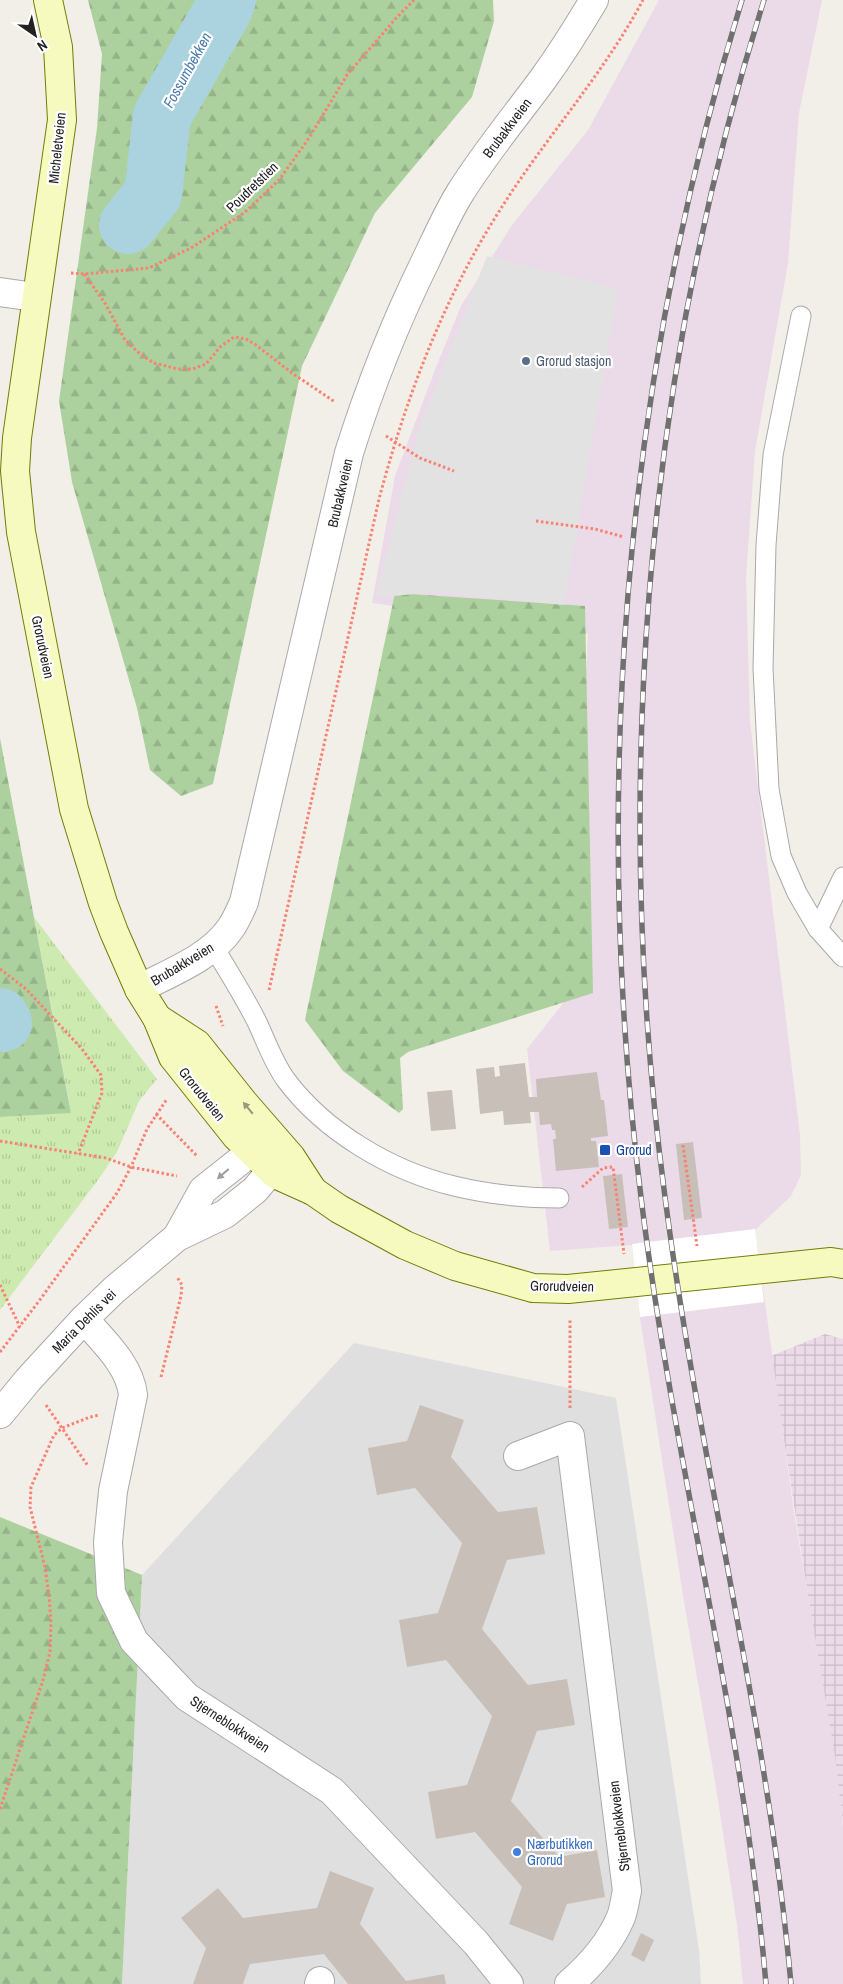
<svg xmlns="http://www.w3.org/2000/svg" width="843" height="1984" font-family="'Archivo Narrow',sans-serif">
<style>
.residential{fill:#e0dfdf}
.industrial{fill:url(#industrial-grid)}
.railway{fill:#ebdbe8}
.grass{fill:url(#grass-tufts)}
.forest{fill:url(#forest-firs)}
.parking{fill:#e2e2e2}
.pier{fill:#fff}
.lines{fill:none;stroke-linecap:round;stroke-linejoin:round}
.river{stroke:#aad3df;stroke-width:58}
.building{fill:#c7bfb8}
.lane-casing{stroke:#a9a9a9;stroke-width:21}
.street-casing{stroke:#a9a9a9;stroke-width:30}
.secondary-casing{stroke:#707d05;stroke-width:30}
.path{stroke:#fa8072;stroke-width:3;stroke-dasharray:2.5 2.5;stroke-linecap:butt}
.lane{stroke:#fff;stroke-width:19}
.street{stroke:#fff;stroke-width:28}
.secondary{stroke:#f7fabf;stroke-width:28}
.rail-casing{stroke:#707070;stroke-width:5.5}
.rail{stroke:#fff;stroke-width:4;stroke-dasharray:11;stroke-linecap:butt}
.oneway{fill:#979978}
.oneway2{fill:#9c9c9c}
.service-dot{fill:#5c6f8a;stroke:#fff;stroke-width:2}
.transit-dot{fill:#1a4fb4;stroke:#fff;stroke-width:2}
.shop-dot{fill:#3f7fe0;stroke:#fff;stroke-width:2}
.labels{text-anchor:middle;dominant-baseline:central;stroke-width:4.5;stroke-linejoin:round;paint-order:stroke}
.street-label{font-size:14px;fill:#222;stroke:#fff}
.service-label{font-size:14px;fill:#4e5e75;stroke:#fff;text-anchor:start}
.transit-label{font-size:14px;fill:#164399;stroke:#fff;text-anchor:start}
.shop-label{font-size:14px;fill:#366cbe;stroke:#fff;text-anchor:start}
.water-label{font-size:15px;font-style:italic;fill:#4a7aab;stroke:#fff}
</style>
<defs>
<pattern id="industrial-grid" width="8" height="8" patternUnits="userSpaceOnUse" patternTransform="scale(1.25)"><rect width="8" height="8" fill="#ebdbe8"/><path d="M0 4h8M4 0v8" fill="none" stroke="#c9bcc7"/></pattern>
<pattern id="grass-tufts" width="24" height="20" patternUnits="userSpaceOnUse" patternTransform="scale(1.25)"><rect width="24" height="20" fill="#cdebb0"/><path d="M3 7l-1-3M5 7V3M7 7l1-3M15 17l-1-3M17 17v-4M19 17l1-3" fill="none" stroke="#b0c997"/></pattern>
<pattern id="forest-firs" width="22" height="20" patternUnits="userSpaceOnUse" patternTransform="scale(1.25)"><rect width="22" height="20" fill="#add19e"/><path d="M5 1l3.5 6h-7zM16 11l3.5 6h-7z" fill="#95b388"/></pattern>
</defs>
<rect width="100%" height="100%" fill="#f2efe9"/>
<path class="residential" d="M 354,1343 L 616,1398 L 699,1950 L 701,1984 L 122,1984 L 142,1575 Z"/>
<path class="industrial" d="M 825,1334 L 843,1339 L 843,1822 L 771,1356 Z"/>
<path class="railway" d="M 659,0 L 822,0 L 799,113 L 788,263 L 755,451 L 746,578 L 750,721 L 800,1135 L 801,1175 L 791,1196 L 755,1230 L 794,1513 L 835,1755 L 843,1826 L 843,1984 L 743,1984 L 737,1925 L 715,1781 L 684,1602 L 640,1317 L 632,1245 L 550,1251 L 527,1049 L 572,992 L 588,634 L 372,603 L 395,476 L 436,367 L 461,306 L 512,225 L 588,130 Z"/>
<path class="grass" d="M 34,917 L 157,1079 L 139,1101 L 117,1152 L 98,1180 L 0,1310 L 0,1117 L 71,1112 Z"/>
<g class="forest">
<path d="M 88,0 L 493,0 L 494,21 L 472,97 L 375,213 L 302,366 L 213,784 L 181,796 L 150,770 L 137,708 L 72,482 L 59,401 L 97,128 L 102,54 Z"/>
<path d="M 395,593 L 585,606 L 593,993 L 408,1052 L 400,1058 L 403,1109 L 399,1113 L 343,1071 L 305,1020 Z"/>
<path d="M 0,738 L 71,1113 L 0,1117 Z"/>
<path d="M 0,1517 L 142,1575 L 122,1984 L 0,1984 Z"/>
</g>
<path class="parking" d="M 487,256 L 618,289 L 564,605 L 433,592 L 376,598 L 418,433 Z"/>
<path class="pier" d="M 755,1229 L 764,1302 L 640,1317 L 632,1244 Z"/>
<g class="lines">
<g class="river">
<path d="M 128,225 L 153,194 L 162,116 L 223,10 L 227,0"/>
<path d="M 0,1017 L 3,1023"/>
</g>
</g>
<g class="building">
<path d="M 525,1063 L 529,1097 L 537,1097 L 536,1079 L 597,1072 L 601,1100 L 604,1100 L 608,1136 L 591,1138 L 591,1141 L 596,1141 L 599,1167 L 556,1171 L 553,1139 L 556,1139 L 555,1130 L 552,1130 L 551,1124 L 540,1125 L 539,1112 L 530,1112 L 531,1123 L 504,1125 L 503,1111 L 480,1114 L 476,1069 L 494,1067 L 495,1077 L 500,1076 L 499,1066 Z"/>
<path d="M 452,1090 L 456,1129 L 431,1131 L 427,1092 Z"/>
<path d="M 693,1142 L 702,1218 L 684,1220 L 676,1144 Z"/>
<path d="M 622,1174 L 628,1227 L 609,1229 L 603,1176 Z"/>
<path d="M 420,1405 L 464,1420 L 451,1457 L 498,1512 L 537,1507 L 545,1554 L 507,1560 L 482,1629 L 528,1685 L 567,1679 L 575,1725 L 537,1731 L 511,1801 L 559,1857 L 597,1850 L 605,1897 L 567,1904 L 553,1941 L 509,1924 L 522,1887 L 475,1832 L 436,1839 L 428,1792 L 467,1785 L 492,1716 L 446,1660 L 407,1667 L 399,1620 L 438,1613 L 462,1543 L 415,1488 L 377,1495 L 368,1448 L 407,1441 Z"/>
<path d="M 330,1871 L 374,1888 L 360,1924 L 406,1981 L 444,1974 L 446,1984 L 348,1984 L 324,1954 L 250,1964 L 243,1984 L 193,1984 L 206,1948 L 181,1918 L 218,1888 L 243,1918 L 317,1908 Z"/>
<path d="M 641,1933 L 654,1940 L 644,1962 L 631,1955 Z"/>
</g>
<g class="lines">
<g class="lane-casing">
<g id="lane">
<path d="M 801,316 L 773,455 L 766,545 L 763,668 L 769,789 L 781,856 L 797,893 L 818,929 L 843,957"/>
<path d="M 818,929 L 843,877"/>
<path d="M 213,946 C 228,971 244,996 257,1022 C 266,1041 273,1062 286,1080 C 325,1132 391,1171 454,1186 C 487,1194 525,1198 559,1198"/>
</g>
</g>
<g class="street-casing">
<g id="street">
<path d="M 0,292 L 35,297"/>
<path d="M 139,989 C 169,973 210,958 230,929 C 236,921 240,911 244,902 L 349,453 C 370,386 395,323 426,260 C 437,237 447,214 460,193 C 485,153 515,117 543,79 C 561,54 578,27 594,0"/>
<path d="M 84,1319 C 103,1341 130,1365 133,1395 L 113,1491 L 108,1542 L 111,1593 L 134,1641 L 187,1697 L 332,1791 L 476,1943 L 509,1984"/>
<path d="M 0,1414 L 28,1380 L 84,1319 L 114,1290 L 177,1237 L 225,1214 L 255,1190 L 271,1171 L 277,1159 L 280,1145 L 263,1146 L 251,1152 L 203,1190 L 177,1237"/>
<path d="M 518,1456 L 570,1436 L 627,1891 C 625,1899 624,1909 621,1917 C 610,1943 590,1966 569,1984"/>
<path d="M 319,1984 L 320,1981"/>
</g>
</g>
<g class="secondary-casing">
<g id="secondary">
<path d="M 48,0 L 58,47 L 62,120 L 17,438 L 15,471 L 21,532 L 74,809 L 103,903 L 114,932 L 139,989 L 157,1018 L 173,1057 L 236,1136 L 275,1174 L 313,1191 L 339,1209 L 405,1245 L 455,1266 L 533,1288 L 568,1289 L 831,1262 L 843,1264"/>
<path d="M 157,1018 L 197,1044 L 244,1103 L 291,1157 L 313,1191"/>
</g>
</g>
<g class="path">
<path d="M 71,273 L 84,274 L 149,268 L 191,248 L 244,213 L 279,180 L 309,138 L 347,75 L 397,17 L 414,0"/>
<path d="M 84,274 L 105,303 L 125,340 L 140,354 L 154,363 L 178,369 L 193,369 L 206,364 L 220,347 L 234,337 L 246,339 L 256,345 L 292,373 L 335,402"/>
<path d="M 386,436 L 420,458 L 454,471"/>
<path d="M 536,521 L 595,529 L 624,537"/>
<path d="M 0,969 L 26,989 L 82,1049 L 101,1075 L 102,1093 L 78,1154"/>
<path d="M 269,990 L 379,499 C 406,398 443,299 500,210 C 545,138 603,75 643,0"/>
<path d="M 216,1006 L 223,1026"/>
<path d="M 156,1114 L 197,1156"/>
<path d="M 0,1141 L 106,1158 L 131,1167 L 177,1176"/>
<path d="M 683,1145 L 697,1246"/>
<path d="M 582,1187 L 603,1168 L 613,1167 L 624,1254"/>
<path d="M 0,1285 L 20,1327"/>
<path d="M 0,1352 L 39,1301 L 117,1193 L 131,1167 L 147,1129 L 167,1099"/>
<path d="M 161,1377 L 181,1296 L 182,1285 L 177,1277"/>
<path d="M 46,1405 L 88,1466"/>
<path d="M 570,1408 L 570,1319"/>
<path d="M 0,1809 L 43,1680 L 50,1652 L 51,1623 L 49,1596 L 45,1567 L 30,1507 L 31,1487 L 54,1435 L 62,1428 L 90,1417 L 99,1415"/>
</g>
<use href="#lane" class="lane"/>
<use href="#street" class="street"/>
<use href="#secondary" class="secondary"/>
<g class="rail-casing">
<g id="rail">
<path d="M 742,0 C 623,385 591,797 641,1197 C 673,1461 743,1719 766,1984"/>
<path d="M 764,0 C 643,384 612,799 665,1197 C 699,1461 767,1719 791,1984"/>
</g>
</g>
<use href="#rail" class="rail"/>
</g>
<defs><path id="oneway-solid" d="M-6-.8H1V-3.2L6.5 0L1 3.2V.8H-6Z" transform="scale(1.25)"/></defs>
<use class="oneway" href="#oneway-solid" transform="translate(248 1108) rotate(-130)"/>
<use class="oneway2" href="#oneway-solid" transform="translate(223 1174) rotate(139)"/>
<circle class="service-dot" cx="526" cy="361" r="5"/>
<rect class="transit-dot" x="599" y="1144" width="12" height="12" rx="2.5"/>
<circle class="shop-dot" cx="517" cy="1852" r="5"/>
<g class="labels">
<g class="street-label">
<text transform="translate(507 128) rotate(-53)">Brubakkveien</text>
<text transform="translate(57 148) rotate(-84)">Micheletveien</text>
<text transform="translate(252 187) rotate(-44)">Poudretstien</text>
<text transform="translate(340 493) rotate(-77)">Brubakkveien</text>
<text transform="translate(43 647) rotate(78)">Grorudveien</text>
<text transform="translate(182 964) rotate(-31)">Brubakkveien</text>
<text transform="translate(202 1094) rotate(51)">Grorudveien</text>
<text transform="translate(562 1286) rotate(1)">Grorudveien</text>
<text transform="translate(84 1321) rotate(-45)">Maria Dehlis vei</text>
<text transform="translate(230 1724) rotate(33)">Stjerneblokkveien</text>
<text transform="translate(619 1826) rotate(-97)">Stjerneblokkveien</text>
</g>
<g class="service-label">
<text x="536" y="361">Grorud stasjon</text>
</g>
<g class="transit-label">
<text x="616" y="1150">Grorud</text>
</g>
<g class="shop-label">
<text x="527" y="1844">Nærbutikken<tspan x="527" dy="16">Grorud</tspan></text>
</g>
<g class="water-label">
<text transform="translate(187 70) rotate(-61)">Fossumbekken</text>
</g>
</g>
<g transform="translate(35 35) rotate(146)" stroke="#ffffff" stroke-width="4" paint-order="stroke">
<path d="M0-4L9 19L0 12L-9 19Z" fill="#222222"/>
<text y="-8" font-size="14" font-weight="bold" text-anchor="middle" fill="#222222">N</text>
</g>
</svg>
